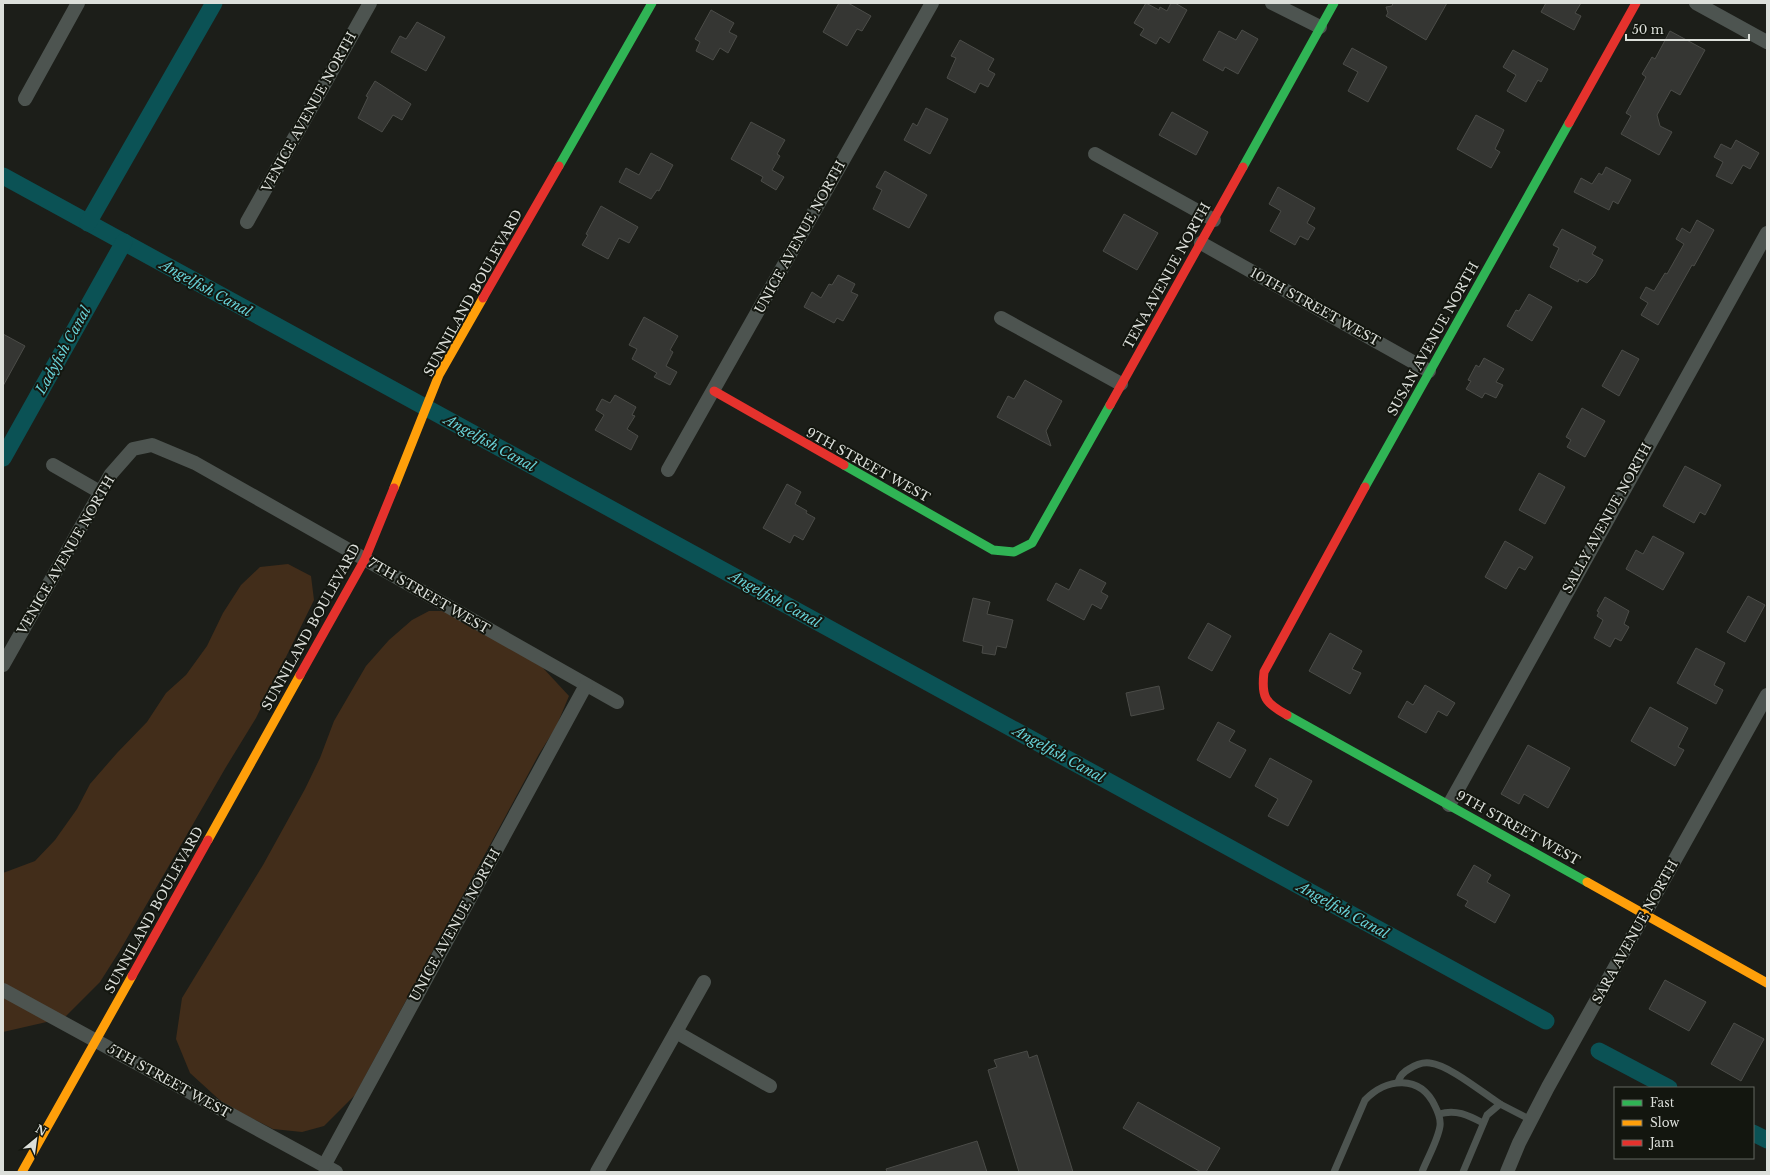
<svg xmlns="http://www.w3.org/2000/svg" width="1770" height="1175" font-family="'Libre Baskerville',serif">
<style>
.green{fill:#422d1a}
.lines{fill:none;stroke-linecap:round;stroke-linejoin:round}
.canal{stroke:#0b5255;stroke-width:17}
.building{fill:#353633;stroke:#4b4c48}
.lane{stroke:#4d5450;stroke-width:7}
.street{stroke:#4d5450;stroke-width:14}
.fast{stroke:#30b455;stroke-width:9}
.slow{stroke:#ff9f0a;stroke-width:9}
.jam{stroke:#e5322d;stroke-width:9}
.labels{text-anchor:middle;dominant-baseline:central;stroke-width:4;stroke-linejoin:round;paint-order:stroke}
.street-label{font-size:13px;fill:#dcdfda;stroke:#13160f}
.water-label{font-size:14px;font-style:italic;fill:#68d2d8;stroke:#13160f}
</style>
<rect width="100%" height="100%" fill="#1c1e19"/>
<g class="green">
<path d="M 288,564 L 311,576 L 314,600 L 256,718 L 226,767 L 119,952 L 100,982 L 64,1018 L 3,1032 L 3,873 L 35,861 L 55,840 L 77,809 L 90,784 L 117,753 L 147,722 L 166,693 L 186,675 L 207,646 L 223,613 L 241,585 L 260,567 Z"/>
<path d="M 429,611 L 447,611 L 531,655 L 569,696 L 556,727 L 539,754 L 355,1095 L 324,1126 L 302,1132 L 273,1129 L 224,1104 L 190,1073 L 176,1039 L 182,998 L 263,865 L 305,789 L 320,758 L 334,721 L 366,666 L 389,640 L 412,620 Z"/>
</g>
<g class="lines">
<g class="canal">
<path d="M 3,176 L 1546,1021"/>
<path d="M 88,223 L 214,3"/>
<path d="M 3,458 L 124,242"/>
<path d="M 1599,1051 L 1669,1088"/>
<path d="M 1753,1133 L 1767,1140"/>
</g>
</g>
<g class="building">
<path d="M 839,3 L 848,3 L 871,16 L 862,31 L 857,29 L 847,46 L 823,32 Z"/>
<path d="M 1146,3 L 1159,10 L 1160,7 L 1167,11 L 1171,3 L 1175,3 L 1187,10 L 1169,43 L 1160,37 L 1156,44 L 1140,35 L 1144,29 L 1134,23 Z"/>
<path d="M 1393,3 L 1447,3 L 1426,40 L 1386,16 L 1388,13 L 1386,7 L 1392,6 Z"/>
<path d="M 1546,3 L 1581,3 L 1575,13 L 1581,16 L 1574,30 L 1541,12 Z"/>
<path d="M 711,10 L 734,23 L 729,32 L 737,36 L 728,53 L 720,48 L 713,60 L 696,51 L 700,42 L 695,39 Z"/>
<path d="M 417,22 L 445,37 L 426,71 L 391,52 L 400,36 L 406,39 Z"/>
<path d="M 1242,30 L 1258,39 L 1238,74 L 1225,67 L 1223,71 L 1203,60 L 1219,31 L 1236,40 Z"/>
<path d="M 1670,31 L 1705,50 L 1680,95 L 1671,90 L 1657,115 L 1660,126 L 1672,132 L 1659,155 L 1621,134 L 1631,116 L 1626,113 L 1646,77 L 1642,74 L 1652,57 L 1655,59 Z"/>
<path d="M 960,40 L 994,59 L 988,70 L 995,74 L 988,87 L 980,83 L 975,93 L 947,78 L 956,58 L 951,56 Z"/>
<path d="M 1352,48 L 1387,67 L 1368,102 L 1348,91 L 1358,72 L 1343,64 Z"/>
<path d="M 1513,50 L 1548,69 L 1541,82 L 1538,80 L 1526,102 L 1507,91 L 1516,75 L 1503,67 Z"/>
<path d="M 375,81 L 411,104 L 402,120 L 393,115 L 382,132 L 358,118 L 368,97 L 366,96 Z"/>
<path d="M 926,108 L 948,119 L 930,154 L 904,140 L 913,123 L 917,126 Z"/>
<path d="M 1172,112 L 1208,132 L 1196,155 L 1159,135 Z"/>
<path d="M 1476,115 L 1504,130 L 1495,149 L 1500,152 L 1491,168 L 1457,149 Z"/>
<path d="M 751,122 L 785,140 L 777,154 L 780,156 L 772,170 L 784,177 L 776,190 L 761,181 L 763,177 L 731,159 Z"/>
<path d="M 1736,140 L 1759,153 L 1750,169 L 1743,165 L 1732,184 L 1716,176 L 1723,162 L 1714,157 L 1721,144 L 1731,149 Z"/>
<path d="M 651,153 L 673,165 L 659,191 L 657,190 L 651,199 L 619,182 L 626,168 L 639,175 Z"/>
<path d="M 1606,167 L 1631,180 L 1618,204 L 1613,201 L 1609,210 L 1574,192 L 1581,178 L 1592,184 L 1599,173 L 1602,175 Z"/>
<path d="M 885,171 L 927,195 L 909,228 L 873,209 L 882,190 L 876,187 Z"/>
<path d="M 1278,187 L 1315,208 L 1307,223 L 1315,228 L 1308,240 L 1300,236 L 1295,245 L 1270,231 L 1281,211 L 1269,204 Z"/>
<path d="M 601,206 L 638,227 L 629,243 L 619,238 L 608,259 L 582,245 L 588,235 L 586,234 Z"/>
<path d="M 1124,214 L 1158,233 L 1137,270 L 1103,251 Z"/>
<path d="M 1697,220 L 1714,230 L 1694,266 L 1692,265 L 1658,325 L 1641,315 L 1648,303 L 1640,298 L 1646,287 L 1654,291 L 1665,273 L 1667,274 L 1684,244 L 1676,239 L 1682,228 L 1690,233 Z"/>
<path d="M 1562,229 L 1596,247 L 1592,254 L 1603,260 L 1594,276 L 1587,283 L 1579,279 L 1578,282 L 1550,267 L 1559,248 L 1553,245 Z"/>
<path d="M 838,275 L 855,284 L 851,292 L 858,295 L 843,321 L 837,318 L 834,323 L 804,307 L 812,292 L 821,298 L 829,284 L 832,285 Z"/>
<path d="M 1529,294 L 1552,307 L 1532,341 L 1507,326 L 1516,310 L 1519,311 Z"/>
<path d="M 644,317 L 678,336 L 670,350 L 673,352 L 666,366 L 677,372 L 670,385 L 654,377 L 657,373 L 632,359 L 637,349 L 629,345 Z"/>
<path d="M 3,334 L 25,346 L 3,386 Z"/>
<path d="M 1622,350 L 1639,359 L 1619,396 L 1602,386 Z"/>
<path d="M 1484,358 L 1504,369 L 1496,382 L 1503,385 L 1496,398 L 1485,393 L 1482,398 L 1466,389 L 1471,381 L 1468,380 L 1476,365 L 1479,367 Z"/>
<path d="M 1025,380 L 1062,401 L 1046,431 L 1051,446 L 997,417 L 1008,396 L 1014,399 Z"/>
<path d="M 615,395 L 636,407 L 632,415 L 635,416 L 627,429 L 638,436 L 631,450 L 595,430 L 604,415 L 596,410 L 602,399 L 610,403 Z"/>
<path d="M 1582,408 L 1605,421 L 1585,457 L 1567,447 L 1571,440 L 1566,437 Z"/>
<path d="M 1685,466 L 1721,485 L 1705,515 L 1700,512 L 1694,523 L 1663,506 Z"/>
<path d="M 1539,473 L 1565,487 L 1545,524 L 1519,510 Z"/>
<path d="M 787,484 L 801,492 L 795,504 L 807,511 L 806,513 L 815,518 L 803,540 L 794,535 L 790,543 L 763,528 Z"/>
<path d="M 1653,536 L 1684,553 L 1663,590 L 1626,569 L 1636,550 L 1643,554 Z"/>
<path d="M 1505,541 L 1533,557 L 1525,570 L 1519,567 L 1506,589 L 1485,577 Z"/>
<path d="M 1080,569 L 1106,583 L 1101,592 L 1108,596 L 1101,609 L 1092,604 L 1084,620 L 1047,600 L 1056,583 L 1069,590 Z"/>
<path d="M 1748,596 L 1765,605 L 1745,642 L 1727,632 Z"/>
<path d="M 1605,597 L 1629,611 L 1624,624 L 1629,627 L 1621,641 L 1615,638 L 1610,647 L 1594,638 L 1603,620 L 1597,616 L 1599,612 L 1597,611 Z"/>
<path d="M 973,598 L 990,602 L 987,614 L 1013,620 L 1006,648 L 997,646 L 995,655 L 982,653 L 983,646 L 963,641 Z"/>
<path d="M 1208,623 L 1231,636 L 1212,671 L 1188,658 Z"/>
<path d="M 1330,633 L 1362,651 L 1352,669 L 1361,673 L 1350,694 L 1309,671 Z"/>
<path d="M 1696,648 L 1725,663 L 1714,685 L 1723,690 L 1716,704 L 1677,683 Z"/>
<path d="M 1425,685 L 1455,703 L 1447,716 L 1438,711 L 1426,733 L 1398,717 L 1407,701 L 1413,705 Z"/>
<path d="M 1159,686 L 1164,709 L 1131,716 L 1126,693 Z"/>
<path d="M 1650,707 L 1688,728 L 1678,747 L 1684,750 L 1675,766 L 1631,741 Z"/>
<path d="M 1218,722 L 1235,731 L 1229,741 L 1246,750 L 1230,778 L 1197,760 Z"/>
<path d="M 1528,745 L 1570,768 L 1548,808 L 1524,794 L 1519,804 L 1501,794 Z"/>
<path d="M 1270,758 L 1312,781 L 1288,826 L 1268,816 L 1278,799 L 1255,786 Z"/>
<path d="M 1474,865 L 1491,875 L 1487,882 L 1510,895 L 1495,923 L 1465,906 L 1468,901 L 1457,895 Z"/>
<path d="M 1665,980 L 1706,1002 L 1689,1031 L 1649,1009 Z"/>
<path d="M 1734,1023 L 1764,1039 L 1741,1081 L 1711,1064 Z"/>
<path d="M 1027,1051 L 1029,1058 L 1037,1055 L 1073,1172 L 1019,1172 L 988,1070 L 997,1067 L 994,1060 Z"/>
<path d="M 1138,1102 L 1220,1148 L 1206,1172 L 1201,1172 L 1123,1128 Z"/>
<path d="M 977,1141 L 987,1172 L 887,1172 L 886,1169 Z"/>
</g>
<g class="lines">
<g class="lane">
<path d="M 1398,1082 C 1400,1076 1403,1072 1409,1069 C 1415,1065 1423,1062 1430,1063 C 1449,1065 1483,1093 1500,1104"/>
<path d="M 1439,1114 C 1456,1109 1468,1115 1483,1123"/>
<path d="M 1334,1172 L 1365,1100 C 1386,1078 1420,1074 1435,1106 C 1438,1112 1441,1119 1440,1126 C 1438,1140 1427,1159 1422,1172"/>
<path d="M 1463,1172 L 1487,1115 L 1500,1104 L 1531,1120"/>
</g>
<g class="street">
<path d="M 1272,3 L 1320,27"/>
<path d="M 1696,3 L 1767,42"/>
<path d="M 25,99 L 78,3"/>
<path d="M 1095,154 L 1214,220"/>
<path d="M 247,222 L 370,3"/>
<path d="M 1201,243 L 1429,371"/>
<path d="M 1001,318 L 1121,384"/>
<path d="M 53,465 L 100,492"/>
<path d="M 668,470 L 932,3"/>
<path d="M 3,665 L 111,474 L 133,449 L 152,445 L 195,463 L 617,702"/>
<path d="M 1449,805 L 1767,233"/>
<path d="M 3,990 L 336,1172"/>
<path d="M 676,1032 L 770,1086"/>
<path d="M 324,1166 L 586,685"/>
<path d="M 597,1172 L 704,982"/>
<path d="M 1507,1172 L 1519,1143 L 1548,1087 L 1767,695"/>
</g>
<g class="fast">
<path d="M 559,166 L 652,3"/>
<path d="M 1243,167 L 1334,3"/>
<path d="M 844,465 L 993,550 L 1014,552 L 1032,543 L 1110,405"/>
<path d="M 1365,487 L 1569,123"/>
<path d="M 1287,715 L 1587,882"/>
</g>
<g class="slow">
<path d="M 394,488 L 439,375 L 483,298"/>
<path d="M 208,840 L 300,675"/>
<path d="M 1587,882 L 1767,983"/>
<path d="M 22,1172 L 132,976"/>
</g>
<g class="jam">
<path d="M 1569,123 L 1636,3"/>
<path d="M 483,298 L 559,166"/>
<path d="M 714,391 L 844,465"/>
<path d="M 1110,405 L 1243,167"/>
<path d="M 300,675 L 365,559 L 394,488"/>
<path d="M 1287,715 C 1265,703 1261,697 1264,672 L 1365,487"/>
<path d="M 132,976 L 208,840"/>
</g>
</g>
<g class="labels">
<g class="street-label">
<text transform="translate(309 112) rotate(-61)">VENICE AVENUE NORTH</text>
<text transform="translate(800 237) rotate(-61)">UNICE AVENUE NORTH</text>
<text transform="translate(1167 276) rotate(-61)">TENA AVENUE NORTH</text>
<text transform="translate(473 293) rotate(-61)">SUNNILAND BOULEVARD</text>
<text transform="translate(1315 307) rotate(29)">10TH STREET WEST</text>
<text transform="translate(1433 339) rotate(-61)">SUSAN AVENUE NORTH</text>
<text transform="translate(868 465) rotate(29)">9TH STREET WEST</text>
<text transform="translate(1607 518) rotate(-61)">SALLY AVENUE NORTH</text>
<text transform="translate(66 555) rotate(-60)">VENICE AVENUE NORTH</text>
<text transform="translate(429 596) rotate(30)">7TH STREET WEST</text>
<text transform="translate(311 627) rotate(-61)">SUNNILAND BOULEVARD</text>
<text transform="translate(1518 828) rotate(29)">9TH STREET WEST</text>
<text transform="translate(154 910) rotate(-61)">SUNNILAND BOULEVARD</text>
<text transform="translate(455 925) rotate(-61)">UNICE AVENUE NORTH</text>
<text transform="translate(1635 932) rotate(-61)">SARA AVENUE NORTH</text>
<text transform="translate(169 1081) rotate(29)">5TH STREET WEST</text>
</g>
<g class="water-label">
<text transform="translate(206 288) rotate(29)">Angelfish Canal</text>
<text transform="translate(63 350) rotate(-61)">Ladyfish Canal</text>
<text transform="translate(490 443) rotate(29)">Angelfish Canal</text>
<text transform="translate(775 599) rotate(29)">Angelfish Canal</text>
<text transform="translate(1059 754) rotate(29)">Angelfish Canal</text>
<text transform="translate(1343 910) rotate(29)">Angelfish Canal</text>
</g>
</g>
<rect width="1770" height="1175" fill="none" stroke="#dcdfda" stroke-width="8"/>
<rect x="1614" y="1087" width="140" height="72" fill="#13160f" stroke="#636660"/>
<rect x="1622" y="1100" width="20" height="6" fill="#30b455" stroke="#636660"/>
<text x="1650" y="1107" font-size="12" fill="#dcdfda">Fast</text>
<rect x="1622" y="1120" width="20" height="6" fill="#ff9f0a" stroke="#636660"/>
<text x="1650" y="1127" font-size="12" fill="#dcdfda">Slow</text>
<rect x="1622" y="1140" width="20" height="6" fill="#e5322d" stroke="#636660"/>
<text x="1650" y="1147" font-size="12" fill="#dcdfda">Jam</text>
<g transform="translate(36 1139) rotate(29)" stroke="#13160f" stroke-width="3" paint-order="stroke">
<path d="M0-3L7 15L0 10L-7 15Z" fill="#dcdfda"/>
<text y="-6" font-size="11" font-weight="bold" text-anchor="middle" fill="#dcdfda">N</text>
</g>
<path d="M1626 34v6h123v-6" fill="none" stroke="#dcdfda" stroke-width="2"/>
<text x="1632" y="34" font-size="12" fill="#dcdfda" stroke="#13160f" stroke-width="3" paint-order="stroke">50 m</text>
</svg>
